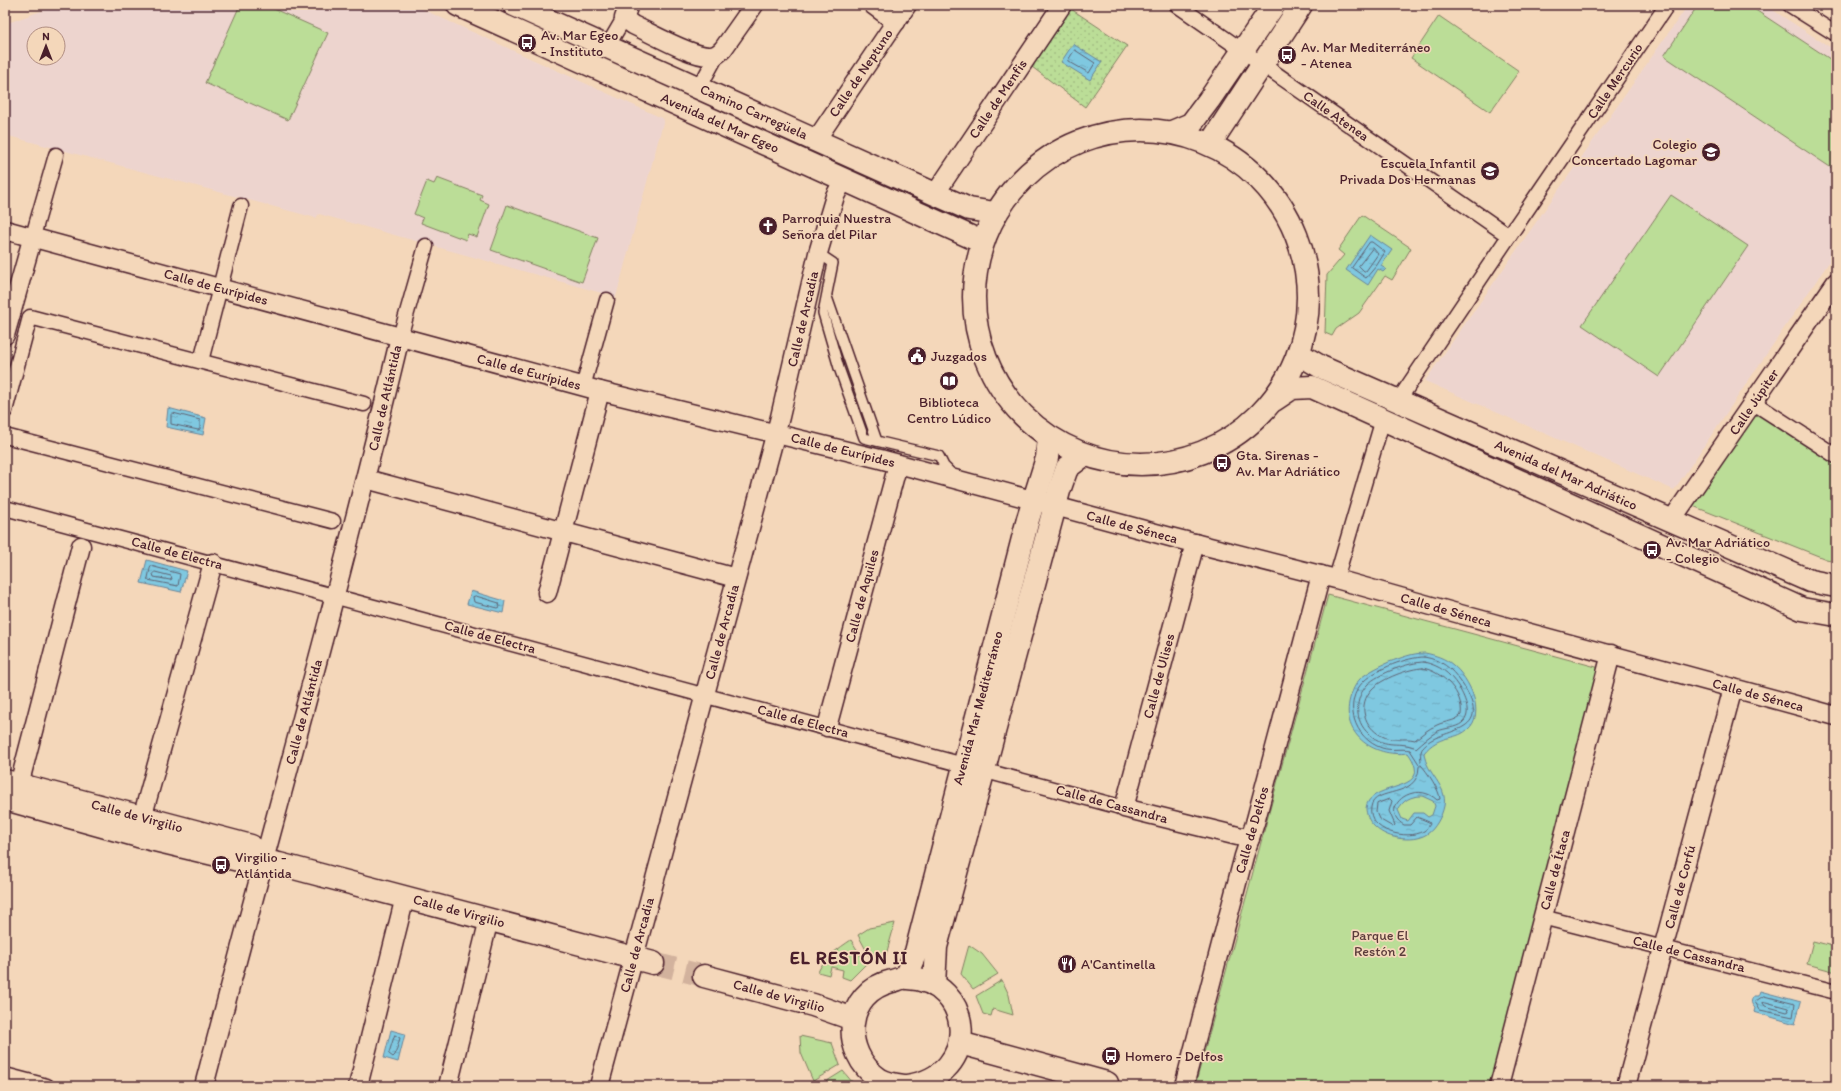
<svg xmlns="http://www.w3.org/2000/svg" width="1841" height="1091" font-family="Itim,sans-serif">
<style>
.built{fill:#edd4ce;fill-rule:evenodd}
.green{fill:#bbdd97;stroke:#827e61}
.garden{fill:url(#garden-dots);stroke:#827e61}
.water{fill:url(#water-ripples);stroke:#6a8498;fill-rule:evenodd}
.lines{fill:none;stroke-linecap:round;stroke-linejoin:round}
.shore{stroke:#5f6373;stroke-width:1}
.tertiary-tunnel{stroke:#d2b29d;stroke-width:22;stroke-dasharray:22 11;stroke-linecap:butt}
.service-casing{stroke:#4a1f2b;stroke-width:12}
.pedestrian-casing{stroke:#4a1f2b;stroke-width:17}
.minor-casing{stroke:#4a1f2b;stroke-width:21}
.tertiary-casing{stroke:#4a1f2b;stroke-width:25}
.service{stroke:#f4d7ba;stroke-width:9}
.pedestrian{stroke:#f4d7ba;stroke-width:14}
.minor{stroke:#f4d7ba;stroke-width:18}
.tertiary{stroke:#f4d7ba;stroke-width:22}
.labels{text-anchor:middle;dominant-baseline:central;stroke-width:3.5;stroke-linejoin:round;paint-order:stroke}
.poi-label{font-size:14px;fill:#4a1f2b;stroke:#f4d7ba;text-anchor:start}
.street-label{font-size:14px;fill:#4a1f2b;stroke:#f4d7ba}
.park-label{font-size:14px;fill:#5b3c3b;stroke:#f4d7ba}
.district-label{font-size:18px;font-weight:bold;letter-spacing:1px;fill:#4a1f2b;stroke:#f4d7ba}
</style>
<defs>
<pattern id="garden-dots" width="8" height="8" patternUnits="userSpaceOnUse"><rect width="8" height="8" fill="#bbdd97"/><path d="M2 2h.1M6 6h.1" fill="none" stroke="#a2bd82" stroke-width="1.8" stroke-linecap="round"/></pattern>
<pattern id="water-ripples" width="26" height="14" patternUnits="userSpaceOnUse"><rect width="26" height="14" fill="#7fc8e0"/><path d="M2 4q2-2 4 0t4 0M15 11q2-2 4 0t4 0" fill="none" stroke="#6fabc0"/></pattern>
</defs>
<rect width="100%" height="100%" fill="#f4d7ba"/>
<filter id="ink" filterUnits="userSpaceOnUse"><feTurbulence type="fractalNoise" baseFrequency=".025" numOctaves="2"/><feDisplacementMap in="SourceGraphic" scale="8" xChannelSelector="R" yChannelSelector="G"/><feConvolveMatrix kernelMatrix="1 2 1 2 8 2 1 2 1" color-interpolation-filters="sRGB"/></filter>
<g filter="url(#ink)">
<g class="built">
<path d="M 58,5 L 413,5 L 664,119 L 616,297 L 319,214 L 316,218 L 5,135 L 5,24 ZM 34,34 L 58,34 L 58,58 L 34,58 Z"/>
<path d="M 1688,5 L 1765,5 L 1836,51 L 1836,252 L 1674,490 L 1425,381 Z"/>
</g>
<g class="green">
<path d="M 240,5 L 265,5 L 328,33 L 288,120 L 205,83 Z"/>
<path d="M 1698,5 L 1748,5 L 1836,63 L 1836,171 L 1664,56 Z"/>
<path d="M 1439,16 L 1519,71 L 1490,112 L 1411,58 Z"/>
<path d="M 437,178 L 482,195 L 480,200 L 489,204 L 477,237 L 468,234 L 466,240 L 421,223 L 423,218 L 414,214 L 427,181 L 434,184 Z"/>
<path d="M 1671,195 L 1748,246 L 1659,377 L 1582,325 Z"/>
<path d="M 507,205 L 598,238 L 582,282 L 491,250 Z"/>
<path d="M 1362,215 L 1411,248 L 1392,280 L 1385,276 L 1359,313 L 1336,329 L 1332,336 L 1325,333 L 1327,275 L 1344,255 L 1338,250 Z"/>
<path d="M 1758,407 L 1836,460 L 1836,561 L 1826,559 L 1693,506 Z"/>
<path d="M 1328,595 L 1600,668 L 1490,1086 L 1195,1086 Z"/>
<path d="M 895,923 L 886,955 L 872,961 L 858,935 L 869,928 Z"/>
<path d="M 851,940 L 866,964 L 850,980 L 842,977 L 843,970 L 831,967 L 829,975 L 818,972 C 824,958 839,948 851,940 Z"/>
<path d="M 1813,941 L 1836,947 L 1836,972 L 1807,964 Z"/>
<path d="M 969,945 L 982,954 L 998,974 L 973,989 L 961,974 Z"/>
<path d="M 1002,980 L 1009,995 L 1013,1015 L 993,1009 L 991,1016 L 983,1014 L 976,996 Z"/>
<path d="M 800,1036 L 832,1043 L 840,1065 L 813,1081 L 801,1053 Z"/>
<path d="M 843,1071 L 853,1083 L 852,1086 L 819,1086 Z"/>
</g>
<path class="garden" d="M 1071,9 L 1127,46 L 1085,107 L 1032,67 Z"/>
<g class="water">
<path d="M 1073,44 L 1102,62 L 1090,80 L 1061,62 Z"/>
<path d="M 1370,235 L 1392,250 L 1381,266 L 1386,269 L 1383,272 L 1378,269 L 1368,285 L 1346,270 Z"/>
<path d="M 168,408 L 206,418 L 203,435 L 166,427 Z"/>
<path d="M 147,560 L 187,571 L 181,592 L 141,583 Z"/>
<path d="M 471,591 L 505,601 L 503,613 L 467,604 Z"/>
<path d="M 1425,653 C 1435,655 1445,658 1453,665 C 1469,678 1487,714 1467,730 C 1454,741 1439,734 1424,753 C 1426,774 1448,785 1444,806 C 1442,816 1435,829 1427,834 C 1411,844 1384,838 1373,825 C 1369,821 1366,814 1366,808 C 1369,783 1421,792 1415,767 C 1414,762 1411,757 1408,753 C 1373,758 1338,733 1351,695 C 1353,689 1357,681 1362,677 C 1370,671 1380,666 1389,662 C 1401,658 1412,653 1425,653 ZM 1422,796 L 1433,801 L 1435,806 L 1432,815 L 1428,817 L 1423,813 L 1414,813 L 1408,821 L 1402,819 L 1398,810 C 1403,800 1411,796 1422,796 Z"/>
<path d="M 1760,991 L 1801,1002 L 1795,1024 L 1754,1012 L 1755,1008 C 1751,1004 1750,1001 1754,996 L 1758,996 Z"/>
<path d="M 391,1030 L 405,1034 L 398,1062 L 384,1058 Z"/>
</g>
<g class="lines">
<g class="shore">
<path d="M 1075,50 L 1095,63 L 1089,73 L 1068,61 Z"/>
<path d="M 1370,242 L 1372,242 L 1385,252 L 1377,265 L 1366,278 L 1352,268 Z"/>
<path d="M 1373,248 L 1378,254 L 1366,271 L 1364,271 L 1359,266 Z"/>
<path d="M 173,413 L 200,420 L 200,429 L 198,430 L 171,424 L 171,415 Z"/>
<path d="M 151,566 L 180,574 L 178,586 L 148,580 Z"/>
<path d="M 155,572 L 171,576 L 172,579 L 170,580 L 154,577 L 153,574 Z"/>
<path d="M 476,596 L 499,603 L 500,607 L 498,608 L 474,602 L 473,597 Z"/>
<path d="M 1424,657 C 1442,660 1451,668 1461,682 C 1502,742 1428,724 1421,752 C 1420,755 1421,759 1421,762 L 1419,764 L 1410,750 C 1401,748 1391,751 1382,748 C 1354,739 1342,702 1364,681 C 1376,669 1408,657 1424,657 Z"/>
<path d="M 1424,662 C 1441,666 1449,673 1458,686 C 1464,696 1473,714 1462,723 C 1456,728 1445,728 1438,731 C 1429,736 1424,741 1416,748 C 1399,740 1387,750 1369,734 C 1354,721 1354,698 1368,684 C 1378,674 1409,662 1424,662 Z"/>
<path d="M 1423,668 C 1443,672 1464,693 1461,715 C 1455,722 1445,721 1437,725 C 1428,729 1422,734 1415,740 C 1404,737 1392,742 1382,736 C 1364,727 1357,705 1372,689 C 1381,679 1410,668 1423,668 Z"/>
<path d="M 1421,765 C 1427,771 1440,791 1440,799 L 1437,800 C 1414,778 1377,809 1404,825 L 1410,825 L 1417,817 L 1429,822 L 1430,824 C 1428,827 1426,830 1424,831 C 1407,841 1367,831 1371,807 C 1374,786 1418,800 1419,767 Z"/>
<path d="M 1390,799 L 1392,801 L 1389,811 L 1395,825 L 1393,827 L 1379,819 L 1376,812 L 1377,804 Z"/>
<path d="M 1764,996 L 1795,1004 L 1793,1017 L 1760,1010 L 1755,1002 Z"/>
<path d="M 1766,1002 L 1788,1008 L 1789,1011 L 1787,1012 L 1765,1006 L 1763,1003 Z"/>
<path d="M 395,1035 L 400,1038 L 395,1055 L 393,1057 L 389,1054 Z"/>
</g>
<path class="tertiary-tunnel" d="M 653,963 L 704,976"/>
<g class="service-casing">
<g id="service">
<path d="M 818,253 L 833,263 L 823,313 L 839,368 L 864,438 L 939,456 L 944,466 L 954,476"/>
<path d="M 827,297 L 877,441"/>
</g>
</g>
<g class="pedestrian-casing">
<g id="pedestrian">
<path d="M 1177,5 L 1509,236"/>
<path d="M 1790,5 L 1836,34"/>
<path d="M 607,47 L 624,18"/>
<path d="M 699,88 L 717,55"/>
<path d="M 33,236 L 56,155"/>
<path d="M 400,337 L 426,246"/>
<path d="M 201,361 L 241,206"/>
<path d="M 583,387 L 607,300"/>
<path d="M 1398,401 L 1509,236 L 1667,5"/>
<path d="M 1754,403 L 1836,456"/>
<path d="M 5,411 L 30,317 L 364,404"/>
<path d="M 5,436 L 333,521"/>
<path d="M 5,508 L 1124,808"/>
<path d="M 1336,579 L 1383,419"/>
<path d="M 1542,917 L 1836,992"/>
<path d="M 5,1075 L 47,1086"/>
</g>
</g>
<g class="minor-casing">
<g id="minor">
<path d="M 629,5 L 624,18 L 633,25 C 651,33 692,57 710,56 C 716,56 719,53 723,49 L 754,5"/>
<path d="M 873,5 L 896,22"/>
<path d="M 816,140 L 907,5"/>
<path d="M 935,194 L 1062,5"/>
<path d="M 5,230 L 600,391 L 880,459 L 1174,538 L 1336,579 L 1460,614 L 1836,716"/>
<path d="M 5,335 L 33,236"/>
<path d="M 366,479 L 736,578"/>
<path d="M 1671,521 L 1836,282"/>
<path d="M 1195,543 L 1124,808 L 1250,839"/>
<path d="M 547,593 L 600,391"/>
<path d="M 827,727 L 898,464"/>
<path d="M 19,785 L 81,546"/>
<path d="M 142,818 L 213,563"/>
<path d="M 204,1086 C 269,836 340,588 400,337"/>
<path d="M 358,1086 L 405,897"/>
<path d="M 448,1086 L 489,919"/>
<path d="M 599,1086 L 780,417 L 818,253 L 835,196 L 844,179"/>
<path d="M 1184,1086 L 1244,856 L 1255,823 L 1321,575"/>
<path d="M 1499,1086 L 1611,654"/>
<path d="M 1626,1086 L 1733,688"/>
</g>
</g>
<g class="tertiary-casing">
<g id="tertiary">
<path d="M 458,5 L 982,242"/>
<path d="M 514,5 L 935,194 L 969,209 L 995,213"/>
<circle cx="1141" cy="297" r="167"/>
<path d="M 1172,132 L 1191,124 L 1209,100 L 1274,5"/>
<path d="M 1210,144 L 1301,5"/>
<path d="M 1299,354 L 1321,367 L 1810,581 L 1836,586"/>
<path d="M 1274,400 L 1292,388 L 1312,387 L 1802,609 L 1836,615"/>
<path d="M 5,781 L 251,846 L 264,861"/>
<path d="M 5,799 L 138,836 L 247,862 L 264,861 L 279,864 L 653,963"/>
<path d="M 704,976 L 813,1005 L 853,1019"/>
<path d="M 905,977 L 916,952 L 1028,519 L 1047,458 L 1049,438"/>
<path d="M 934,985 L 936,947 L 1059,491 L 1067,468 L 1084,455"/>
<path d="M 960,1043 L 1107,1083"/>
<path d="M 905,1086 C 897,1085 887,1084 879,1079 C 840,1052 844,992 892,981 C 897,980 902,977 907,978 C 974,980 983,1076 907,1086"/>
</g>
</g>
<use href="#service" class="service"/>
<use href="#pedestrian" class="pedestrian"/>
<use href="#minor" class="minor"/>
<use href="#tertiary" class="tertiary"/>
</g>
</g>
<defs>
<g id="bus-disc" transform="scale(1)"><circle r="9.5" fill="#4a1f2b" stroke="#f4d7ba"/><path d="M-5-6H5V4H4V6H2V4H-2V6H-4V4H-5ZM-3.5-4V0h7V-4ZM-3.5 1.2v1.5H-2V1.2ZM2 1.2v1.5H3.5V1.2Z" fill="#fff"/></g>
<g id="school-disc" transform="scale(1)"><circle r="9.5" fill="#4a1f2b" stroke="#f4d7ba"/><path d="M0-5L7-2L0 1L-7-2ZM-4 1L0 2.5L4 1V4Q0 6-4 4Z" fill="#fff"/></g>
<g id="church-disc" transform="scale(1)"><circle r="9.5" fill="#4a1f2b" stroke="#f4d7ba"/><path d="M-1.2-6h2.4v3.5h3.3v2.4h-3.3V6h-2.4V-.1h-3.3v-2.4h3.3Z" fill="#fff"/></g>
<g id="civic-disc" transform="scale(1)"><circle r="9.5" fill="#4a1f2b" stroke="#f4d7ba"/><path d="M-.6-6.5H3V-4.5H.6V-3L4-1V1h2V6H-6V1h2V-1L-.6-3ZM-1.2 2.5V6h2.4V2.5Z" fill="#fff"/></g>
<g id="library-disc" transform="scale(1)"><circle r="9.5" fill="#4a1f2b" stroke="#f4d7ba"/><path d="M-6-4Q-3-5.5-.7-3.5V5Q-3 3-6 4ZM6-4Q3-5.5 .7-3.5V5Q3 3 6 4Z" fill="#fff"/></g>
<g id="restaurant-disc" transform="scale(1)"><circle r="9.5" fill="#4a1f2b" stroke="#f4d7ba"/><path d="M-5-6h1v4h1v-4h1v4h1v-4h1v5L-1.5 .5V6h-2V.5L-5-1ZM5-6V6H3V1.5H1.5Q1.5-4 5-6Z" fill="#fff"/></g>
</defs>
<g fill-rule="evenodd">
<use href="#bus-disc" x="527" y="43"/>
<use href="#bus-disc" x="1287" y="55"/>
<use href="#school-disc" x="1711" y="152"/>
<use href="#school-disc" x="1490" y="171"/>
<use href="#church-disc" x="768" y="226"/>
<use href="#civic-disc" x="917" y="356"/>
<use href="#library-disc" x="949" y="381"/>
<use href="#bus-disc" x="1222" y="463"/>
<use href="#bus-disc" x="1652" y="550"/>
<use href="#bus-disc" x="221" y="865"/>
<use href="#restaurant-disc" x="1067" y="964"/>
<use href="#bus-disc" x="1111" y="1056"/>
</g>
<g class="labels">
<g class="poi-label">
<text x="541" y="35">Av. Mar Egeo<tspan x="541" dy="16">- Instituto</tspan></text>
<text x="1301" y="47">Av. Mar Mediterráneo<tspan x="1301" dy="16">- Atenea</tspan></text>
<text x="1697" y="144" text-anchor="end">Colegio<tspan x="1697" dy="16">Concertado Lagomar</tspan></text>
<text x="1476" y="163" text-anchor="end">Escuela Infantil<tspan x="1476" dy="16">Privada Dos Hermanas</tspan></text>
<text x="782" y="218">Parroquia Nuestra<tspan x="782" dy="16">Señora del Pilar</tspan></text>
<text x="931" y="356">Juzgados</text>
<text x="949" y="402" text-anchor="middle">Biblioteca<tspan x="949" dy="16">Centro Lúdico</tspan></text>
<text x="1236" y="455">Gta. Sirenas -<tspan x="1236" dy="16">Av. Mar Adriático</tspan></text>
<text x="1666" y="542">Av. Mar Adriático<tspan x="1666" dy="16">- Colegio</tspan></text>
<text x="235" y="857">Virgilio -<tspan x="235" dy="16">Atlántida</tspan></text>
<text x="1081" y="964">A'Cantinella</text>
<text x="1125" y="1056">Homero - Delfos</text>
</g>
<g class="street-label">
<text transform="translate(861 73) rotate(-56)">Calle de Neptuno</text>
<text transform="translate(1615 81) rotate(-56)">Calle Mercurio</text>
<text transform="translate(998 99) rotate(-56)">Calle de Menfis</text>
<text transform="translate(754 112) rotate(24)">Camino Carregüela</text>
<text transform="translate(1336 116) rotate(35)">Calle Atenea</text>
<text transform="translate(720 123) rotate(24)">Avenida del Mar Egeo</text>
<text transform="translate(216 287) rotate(15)">Calle de Eurípides</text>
<text transform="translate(803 319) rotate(-77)">Calle de Arcadia</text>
<text transform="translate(529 372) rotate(15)">Calle de Eurípides</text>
<text transform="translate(385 398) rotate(-77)">Calle de Atlántida</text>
<text transform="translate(1754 402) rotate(-56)">Calle Júpiter</text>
<text transform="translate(843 450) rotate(14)">Calle de Eurípides</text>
<text transform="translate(1566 475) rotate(24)">Avenida del Mar Adriático</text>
<text transform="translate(1132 527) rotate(15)">Calle de Séneca</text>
<text transform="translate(177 553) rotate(15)">Calle de Electra</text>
<text transform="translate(862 596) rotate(-75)">Calle de Aquiles</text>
<text transform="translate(1446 610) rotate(16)">Calle de Séneca</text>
<text transform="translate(722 632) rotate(-75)">Calle de Arcadia</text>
<text transform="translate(490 637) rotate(15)">Calle de Electra</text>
<text transform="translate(1159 676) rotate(-75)">Calle de Ulises</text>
<text transform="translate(1758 695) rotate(15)">Calle de Séneca</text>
<text transform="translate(978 708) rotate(-75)">Avenida Mar Mediterráneo</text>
<text transform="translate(304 712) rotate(-75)">Calle de Atlántida</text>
<text transform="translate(803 721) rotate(15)">Calle de Electra</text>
<text transform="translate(1112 804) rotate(15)">Calle de Cassandra</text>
<text transform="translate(137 816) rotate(15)">Calle de Virgilio</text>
<text transform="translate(1252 830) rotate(-74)">Calle de Delfos</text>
<text transform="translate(1555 870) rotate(-75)">Calle de Ítaca</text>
<text transform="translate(1680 887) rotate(-75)">Calle de Corfú</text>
<text transform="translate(459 911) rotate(15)">Calle de Virgilio</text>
<text transform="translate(637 945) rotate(-75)">Calle de Arcadia</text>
<text transform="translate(1689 954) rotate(14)">Calle de Cassandra</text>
<text transform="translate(779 996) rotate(15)">Calle de Virgilio</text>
</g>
<g class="park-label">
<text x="1380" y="935">Parque El<tspan x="1380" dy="16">Restón 2</tspan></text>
</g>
<g class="district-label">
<text x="849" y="958">EL RESTÓN II</text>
</g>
</g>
<rect width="1841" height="1091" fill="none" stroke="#f4d7ba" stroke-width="20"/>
<rect x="10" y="10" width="1821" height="1071" fill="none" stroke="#4a1f2b" stroke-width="1.5" filter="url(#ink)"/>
<g transform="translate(46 46)"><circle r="19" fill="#f4d7ba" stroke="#b08d81"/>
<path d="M0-3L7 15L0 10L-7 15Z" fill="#4a1f2b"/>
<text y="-6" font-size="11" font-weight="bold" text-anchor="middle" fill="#4a1f2b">N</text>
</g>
</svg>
